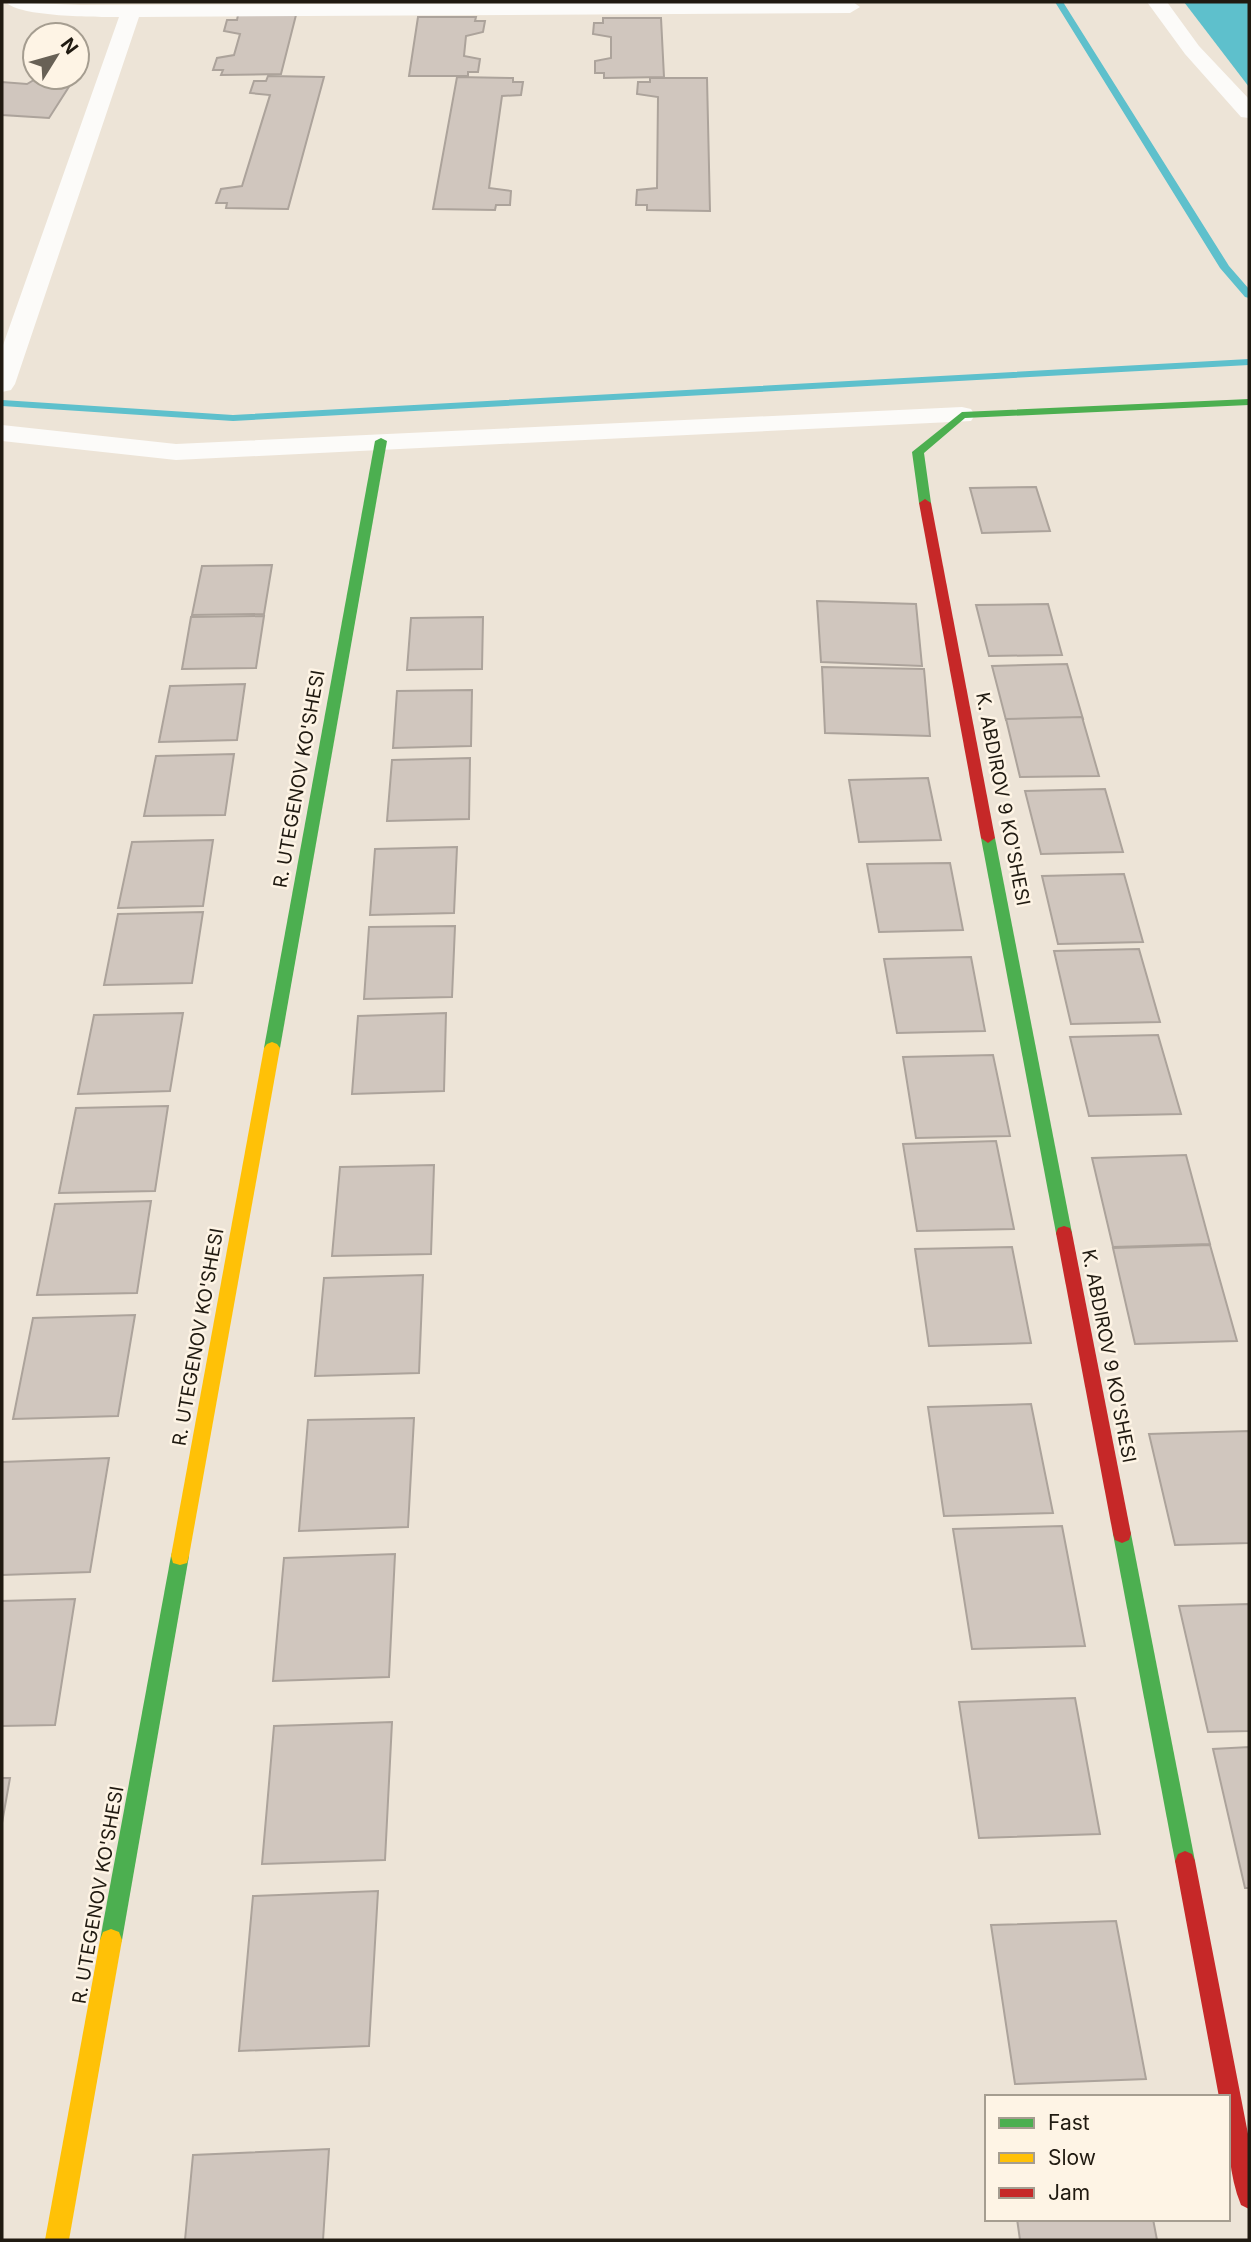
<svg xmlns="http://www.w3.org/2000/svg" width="1251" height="2242" font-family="Inter,sans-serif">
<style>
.water{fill:#5ec0cc}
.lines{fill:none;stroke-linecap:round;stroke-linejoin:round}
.stream{fill:#5ec0cc;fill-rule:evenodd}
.building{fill:#d0c6be;stroke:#aca39b;stroke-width:2}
.street{fill:#fcfbf9;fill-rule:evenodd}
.fast{fill:#4caf50;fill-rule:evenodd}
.slow{fill:#ffc107;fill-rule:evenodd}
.jam{fill:#c62828;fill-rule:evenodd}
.labels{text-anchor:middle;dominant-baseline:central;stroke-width:5;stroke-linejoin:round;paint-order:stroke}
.street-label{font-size:19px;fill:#201a11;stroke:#fef4e5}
</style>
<rect width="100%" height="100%" fill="#ede4d7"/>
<path class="water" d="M 1184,2 L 1247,2 L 1249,4 L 1249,87 Z"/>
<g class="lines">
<g class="stream">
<path d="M 1055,2 L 1063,2 L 1229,266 L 1249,289 L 1249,298 L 1245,297 L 1220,268 Z"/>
<path d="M 1249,359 L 1249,365 L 233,421 L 2,406 L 2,400 L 233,415 Z"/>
</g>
</g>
<g class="building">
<path d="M 238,15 L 296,15 L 281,74 L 221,75 L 223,70 L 213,70 L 217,58 L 234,55 L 240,34 L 224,31 L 227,20 L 237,20 Z"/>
<path d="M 418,17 L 476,17 L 475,21 L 485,21 L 483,32 L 466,36 L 464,56 L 480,59 L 478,72 L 468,72 L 468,76 L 409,76 Z"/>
<path d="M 603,18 L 661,18 L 664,77 L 604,78 L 604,73 L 595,73 L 595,61 L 611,58 L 611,37 L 593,34 L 594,23 L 603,23 Z"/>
<path d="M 268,76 L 324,77 L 288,209 L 226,208 L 227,203 L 216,203 L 221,189 L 242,186 L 270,95 L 250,93 L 254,81 L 266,81 Z"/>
<path d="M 39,77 L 66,77 L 63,82 L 72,82 L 49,118 L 2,115 L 2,82 L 27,84 Z"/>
<path d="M 457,77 L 513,78 L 513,82 L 523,82 L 521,95 L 502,96 L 489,188 L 511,191 L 510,205 L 496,205 L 495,210 L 433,209 Z"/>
<path d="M 650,78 L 707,78 L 710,211 L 647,210 L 647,205 L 636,205 L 637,190 L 657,188 L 658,97 L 637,94 L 638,82 L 650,82 Z"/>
<path d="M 1036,487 L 1050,531 L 982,533 L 970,488 Z"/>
<path d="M 272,565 L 264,614 L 192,615 L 202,566 Z"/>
<path d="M 817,601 L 916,604 L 922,666 L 821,662 Z"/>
<path d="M 1048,604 L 1062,655 L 989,656 L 976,605 Z"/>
<path d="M 264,616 L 256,668 L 182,669 L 191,617 Z"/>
<path d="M 483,617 L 482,669 L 407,670 L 411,618 Z"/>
<path d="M 1067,664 L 1083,719 L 1006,720 L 992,666 Z"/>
<path d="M 822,667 L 924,669 L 930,736 L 825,733 Z"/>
<path d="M 245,684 L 237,740 L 159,742 L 170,686 Z"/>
<path d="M 472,690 L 471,746 L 393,748 L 397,691 Z"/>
<path d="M 1082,717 L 1099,776 L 1020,777 L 1006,719 Z"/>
<path d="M 234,754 L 225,815 L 144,816 L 156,756 Z"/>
<path d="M 470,758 L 469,819 L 387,821 L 392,760 Z"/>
<path d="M 928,778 L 941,840 L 859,842 L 849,780 Z"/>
<path d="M 1105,789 L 1123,852 L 1041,854 L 1025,791 Z"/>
<path d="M 213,840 L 203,906 L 118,908 L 132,842 Z"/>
<path d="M 457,847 L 454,913 L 370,915 L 375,849 Z"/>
<path d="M 950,863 L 963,930 L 879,932 L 867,864 Z"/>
<path d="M 1124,874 L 1143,942 L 1058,944 L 1042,876 Z"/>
<path d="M 203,912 L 192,983 L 104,985 L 118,914 Z"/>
<path d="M 455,926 L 452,997 L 364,999 L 369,927 Z"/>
<path d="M 1139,949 L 1160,1022 L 1071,1024 L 1054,951 Z"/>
<path d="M 971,957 L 985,1031 L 897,1033 L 884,959 Z"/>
<path d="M 183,1013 L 170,1091 L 78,1094 L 94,1015 Z"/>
<path d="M 446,1013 L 444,1091 L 352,1094 L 358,1016 Z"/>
<path d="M 1158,1035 L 1181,1114 L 1089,1116 L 1070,1037 Z"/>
<path d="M 993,1055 L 1010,1136 L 916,1138 L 903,1057 Z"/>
<path d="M 168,1106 L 155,1191 L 59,1193 L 76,1108 Z"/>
<path d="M 996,1141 L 1014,1229 L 917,1231 L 903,1144 Z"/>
<path d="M 1186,1155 L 1210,1244 L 1113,1247 L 1092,1158 Z"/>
<path d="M 434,1165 L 431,1254 L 332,1256 L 340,1167 Z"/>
<path d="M 151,1201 L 137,1293 L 37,1295 L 55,1204 Z"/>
<path d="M 1210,1245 L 1237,1341 L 1135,1344 L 1113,1248 Z"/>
<path d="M 1012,1247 L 1031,1343 L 929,1346 L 915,1249 Z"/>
<path d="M 423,1275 L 419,1373 L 315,1376 L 324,1278 Z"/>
<path d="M 135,1315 L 118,1416 L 13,1419 L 33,1318 Z"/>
<path d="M 1031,1404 L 1053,1513 L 944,1516 L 928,1407 Z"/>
<path d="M 414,1418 L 408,1527 L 299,1531 L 308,1420 Z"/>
<path d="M 1249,1431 L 1249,1543 L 1175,1545 L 1149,1434 Z"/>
<path d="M 109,1458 L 90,1572 L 2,1575 L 2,1462 Z"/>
<path d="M 1062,1526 L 1085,1646 L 972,1649 L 953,1529 Z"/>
<path d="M 395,1554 L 389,1677 L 273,1681 L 284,1558 Z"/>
<path d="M 75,1599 L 55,1725 L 2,1726 L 2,1601 Z"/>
<path d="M 1249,1604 L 1249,1731 L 1208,1732 L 1179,1606 Z"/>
<path d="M 1075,1698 L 1100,1834 L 979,1838 L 959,1702 Z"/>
<path d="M 392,1722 L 385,1860 L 262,1864 L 274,1726 Z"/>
<path d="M 1249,1747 L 1249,1888 L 1245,1888 L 1213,1749 Z"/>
<path d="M 2,1778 L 10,1778 L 2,1823 Z"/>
<path d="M 378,1891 L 369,2046 L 239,2051 L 253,1896 Z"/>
<path d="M 1116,1921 L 1146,2079 L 1015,2084 L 991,1925 Z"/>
<path d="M 329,2149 L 323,2240 L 185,2240 L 193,2155 Z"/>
<path d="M 1017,2219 L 1153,2219 L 1157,2240 L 1020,2240 Z"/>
</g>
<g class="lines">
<g class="street">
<path d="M 6,2 L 80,5 L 853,2 L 860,7 L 850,13 L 139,17 L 15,384 L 11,390 L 2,392 L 2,348 L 119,17 C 98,17 18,17 6,2 Z"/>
<path d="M 1147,2 L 1167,2 L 1199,46 L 1249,99 L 1249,118 L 1241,117 L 1185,54 Z"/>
<path d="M 962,407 L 971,409 L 975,415 L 971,421 L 176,460 L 2,441 L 2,425 L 176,444 Z"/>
</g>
<g class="fast">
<path d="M 1249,399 L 1249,405 L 965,418 L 924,453 L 931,503 L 925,507 L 919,503 L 912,452 L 962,412 Z"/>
<path d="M 381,438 L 387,441 L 280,1048 L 277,1052 L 267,1052 L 264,1048 L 375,441 Z"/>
<path d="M 988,833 L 995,838 L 1072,1233 L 1070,1238 L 1064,1240 L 1058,1238 L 1056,1233 L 981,838 Z"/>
<path d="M 1122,1525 L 1129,1528 L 1131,1534 L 1195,1861 L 1192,1868 L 1185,1871 L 1178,1868 L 1175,1861 L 1113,1534 L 1115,1528 Z"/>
<path d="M 180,1547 L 187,1549 L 189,1556 L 122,1940 L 119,1948 L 111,1951 L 103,1948 L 100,1940 L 171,1556 L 173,1549 Z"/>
</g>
<g class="slow">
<path d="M 272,1042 L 277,1044 L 280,1048 L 189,1556 L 187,1563 L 180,1565 L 173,1563 L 171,1556 L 264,1048 L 267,1044 Z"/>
<path d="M 111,1929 L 119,1932 L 122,1940 L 69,2240 L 45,2240 L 100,1940 L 103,1932 Z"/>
</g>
<g class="jam">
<path d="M 925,499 L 931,503 L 995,838 L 988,843 L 981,838 L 919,503 Z"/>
<path d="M 1064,1226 L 1070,1228 L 1072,1233 L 1131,1534 L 1129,1540 L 1122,1543 L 1115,1540 L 1113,1534 L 1056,1233 L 1058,1228 Z"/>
<path d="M 1185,1851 L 1192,1854 L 1195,1861 L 1249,2139 L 1249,2209 L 1241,2205 C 1227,2171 1228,2133 1228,2097 L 1219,2097 L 1175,1861 L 1178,1854 Z"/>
</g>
</g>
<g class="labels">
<g class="street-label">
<text transform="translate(299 779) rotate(-80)">R. UTEGENOV KO'SHESI</text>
<text transform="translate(1003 799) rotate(79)">K. ABDIROV 9 KO'SHESI</text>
<text transform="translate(198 1337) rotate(-80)">R. UTEGENOV KO'SHESI</text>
<text transform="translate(1109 1356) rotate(79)">K. ABDIROV 9 KO'SHESI</text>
<text transform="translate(98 1895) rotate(-80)">R. UTEGENOV KO'SHESI</text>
</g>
</g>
<rect width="1251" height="2242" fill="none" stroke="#201a11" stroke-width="7"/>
<rect x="985" y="2095" width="245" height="126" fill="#fef4e5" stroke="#a59d90" stroke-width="2"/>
<rect x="999" y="2118" width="35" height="10" fill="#4caf50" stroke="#a59d90" stroke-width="2"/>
<text x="1048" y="2130" font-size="21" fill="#201a11">Fast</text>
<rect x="999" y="2153" width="35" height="10" fill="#ffc107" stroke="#a59d90" stroke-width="2"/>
<text x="1048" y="2165" font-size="21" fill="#201a11">Slow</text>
<rect x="999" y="2188" width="35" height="10" fill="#c62828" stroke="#a59d90" stroke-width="2"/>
<text x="1048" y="2200" font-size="21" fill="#201a11">Jam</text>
<g transform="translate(56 56) rotate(53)"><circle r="33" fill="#fef4e5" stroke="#a59d90" stroke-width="2"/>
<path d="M0-5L12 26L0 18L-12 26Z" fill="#686156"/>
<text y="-10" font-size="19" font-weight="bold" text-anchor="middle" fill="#201a11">N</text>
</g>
</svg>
